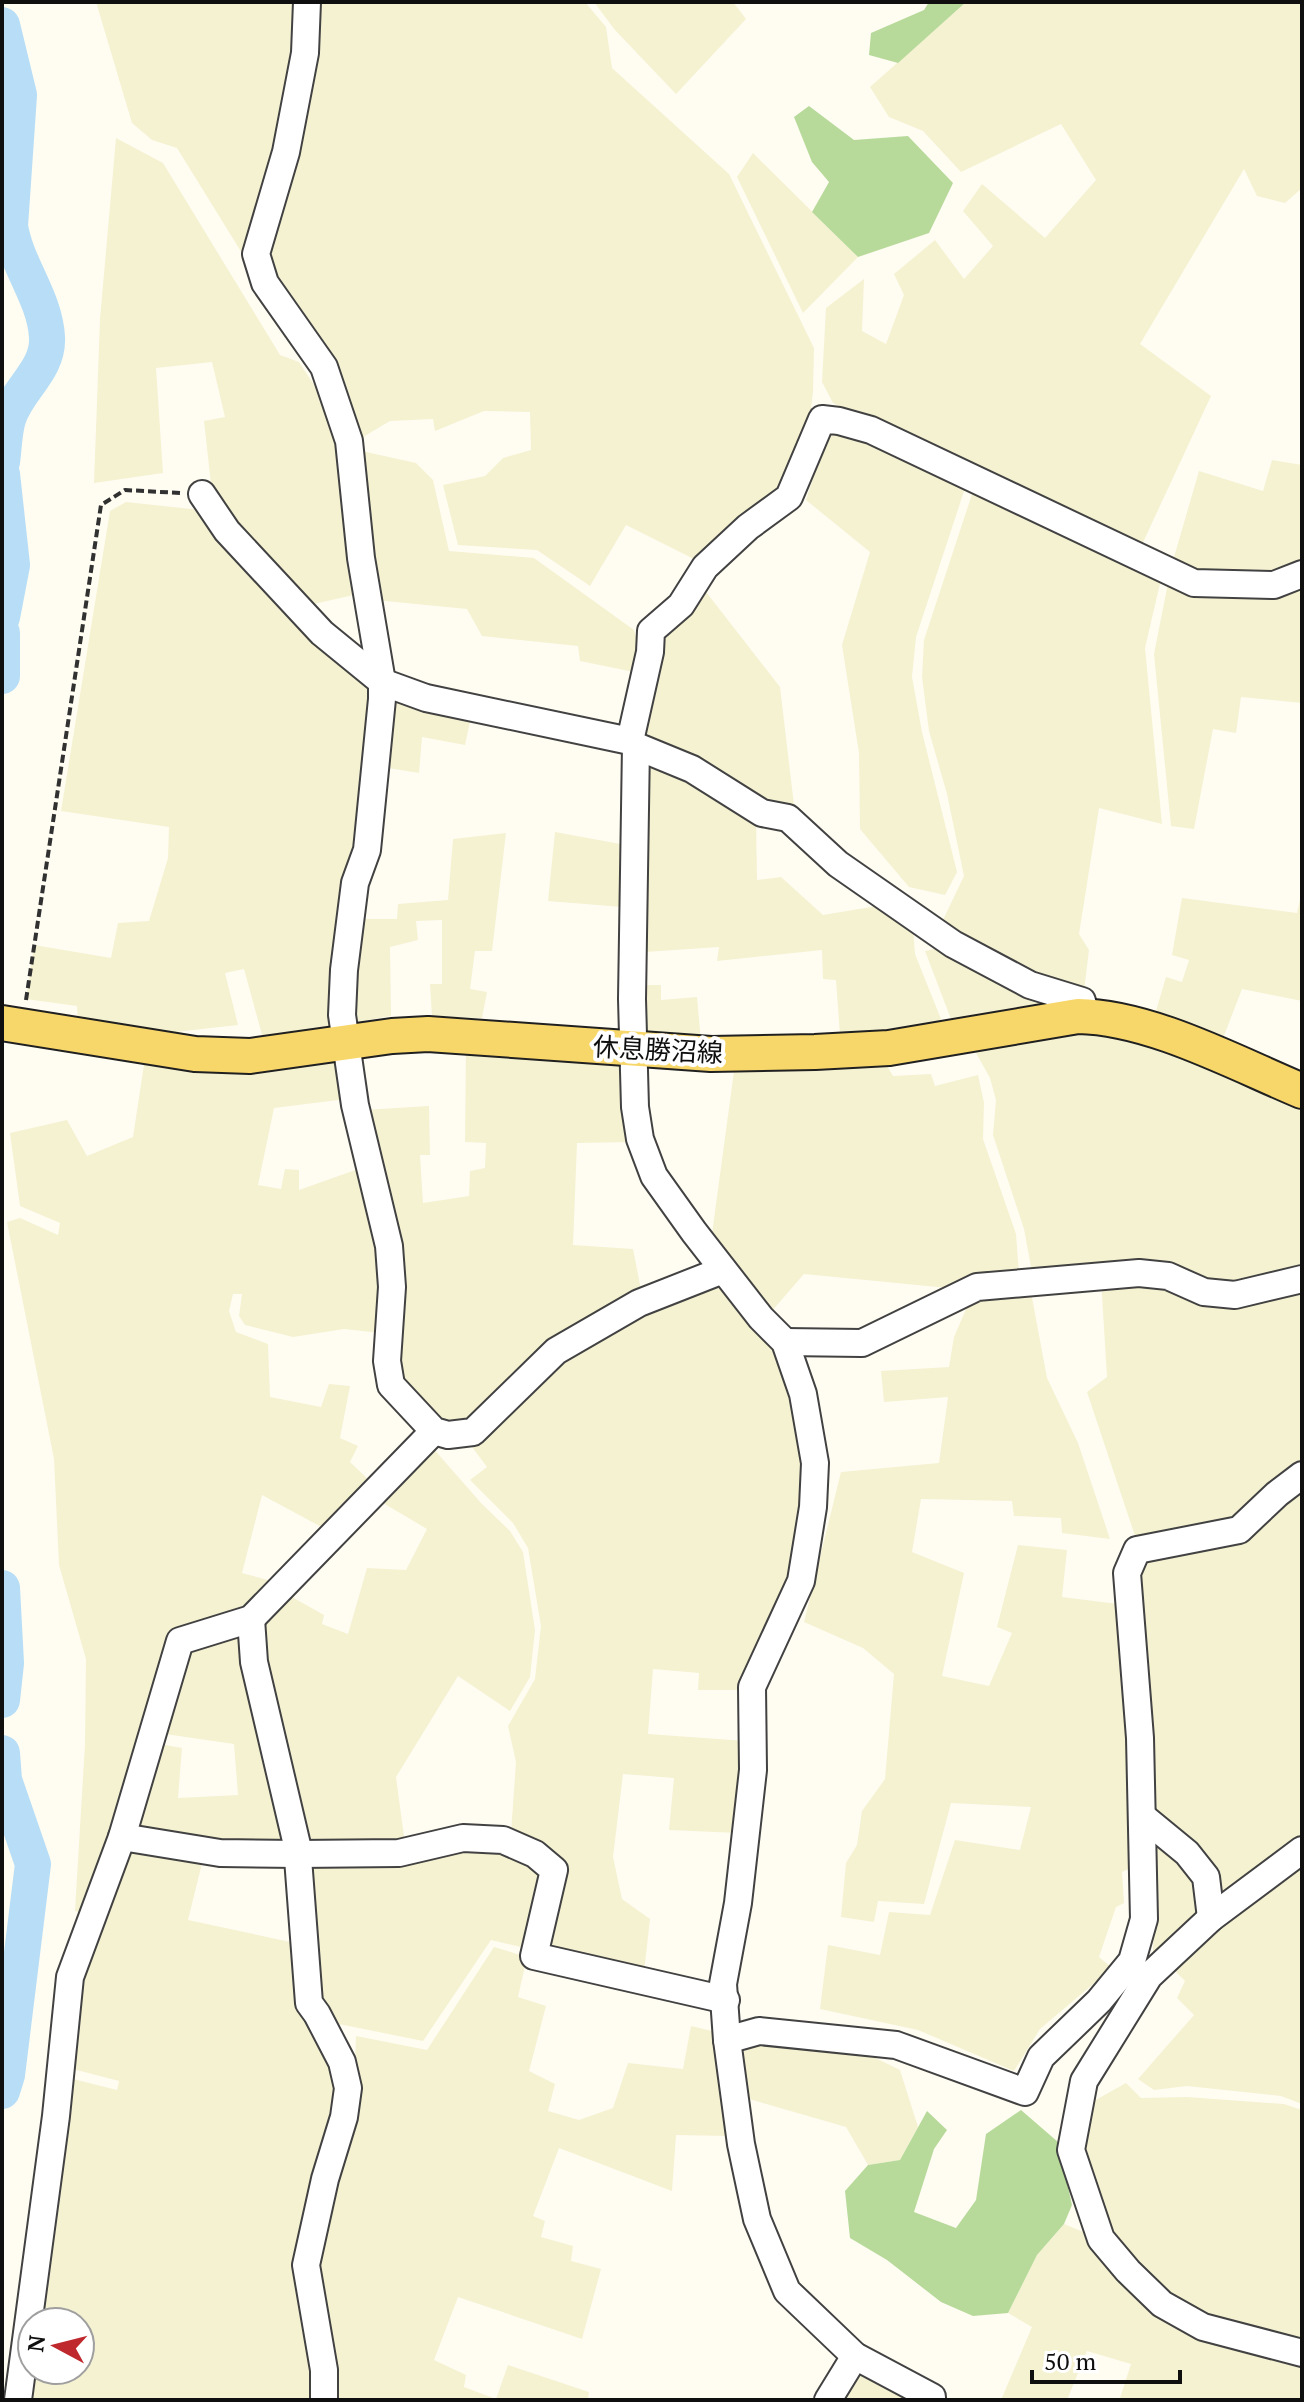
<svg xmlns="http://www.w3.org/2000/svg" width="1304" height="2402" font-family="'PT Serif','Noto Sans JP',serif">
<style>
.farmland{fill:#f5f2d2}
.forest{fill:#b7da9b}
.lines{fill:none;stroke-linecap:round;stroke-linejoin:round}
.river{stroke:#b7def6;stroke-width:36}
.minor-casing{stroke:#424242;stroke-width:30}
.major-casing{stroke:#202020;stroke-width:38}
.path{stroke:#313131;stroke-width:4;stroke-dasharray:8 4;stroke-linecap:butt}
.minor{stroke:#fff;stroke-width:26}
.major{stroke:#f7d66a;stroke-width:34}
.labels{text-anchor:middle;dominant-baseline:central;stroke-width:8;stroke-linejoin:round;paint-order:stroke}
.street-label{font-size:26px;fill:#0f0f0f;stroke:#fff}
</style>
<rect width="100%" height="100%" fill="#fffcf2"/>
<g class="farmland">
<path d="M 96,2 L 300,2 L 300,51 L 245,258 L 177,148 L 152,140 L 132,123 Z"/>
<path d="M 312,2 L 585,2 L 606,27 L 612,68 L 729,174 L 814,348 L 813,392 L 807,442 L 786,485 L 702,563 L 626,525 L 590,586 L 537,550 L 458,545 L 443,485 L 485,476 L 503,458 L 531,450 L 530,412 L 484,411 L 435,431 L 433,419 L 390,421 L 358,440 L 262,255 Z"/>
<path d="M 594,2 L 733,2 L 746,19 L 676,94 L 615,30 Z"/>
<path d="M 966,2 L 1302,2 L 1302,188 L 1285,203 L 1257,196 L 1244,169 L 1140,344 L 1211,396 L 1139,551 L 833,403 L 822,382 L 826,308 L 864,279 L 862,331 L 886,344 L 904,295 L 894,274 L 935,240 L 964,279 L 993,246 L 963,211 L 982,184 L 1045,238 L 1096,180 L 1061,124 L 961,172 L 923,131 L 889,117 L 870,87 Z"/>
<path d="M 116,138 L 163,163 L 280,355 L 299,362 L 318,391 L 336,431 L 358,594 L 314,604 L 236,520 L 211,484 L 204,421 L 225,417 L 212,362 L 156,368 L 163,473 L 94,483 L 100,319 Z"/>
<path d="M 753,153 L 858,257 L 803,313 L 737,177 Z"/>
<path d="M 828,431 L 861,433 L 967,482 L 916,637 L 912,677 L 922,732 L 957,872 L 945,895 L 909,887 L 860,829 L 859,753 L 842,645 L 870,552 L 806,500 Z"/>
<path d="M 357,450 L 416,463 L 433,480 L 449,551 L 534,558 L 634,630 L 641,653 L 634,672 L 580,661 L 578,646 L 482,636 L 467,609 L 375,600 Z"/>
<path d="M 1272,460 L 1302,465 L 1302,568 L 1277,579 L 1200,576 L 1172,564 L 1199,471 L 1263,491 Z"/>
<path d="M 975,485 L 1162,575 L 1145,648 L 1162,824 L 1099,808 L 1079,934 L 1089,950 L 1084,991 L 1046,980 L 977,946 L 942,922 L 964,876 L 947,794 L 929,731 L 922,677 L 924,640 Z"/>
<path d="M 126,502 L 210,511 L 378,684 L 334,1031 L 264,1042 L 244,969 L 225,973 L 238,1025 L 148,1035 L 78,1024 L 77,1006 L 26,999 L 34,945 L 111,958 L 118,923 L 149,921 L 168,858 L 169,827 L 61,811 L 110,511 Z"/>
<path d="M 1169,578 L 1302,583 L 1302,703 L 1241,697 L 1236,733 L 1213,729 L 1194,829 L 1171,826 L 1154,654 Z"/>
<path d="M 703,588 L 780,687 L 794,805 L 767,804 L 636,733 L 662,631 Z"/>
<path d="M 389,696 L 472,712 L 465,745 L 422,737 L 419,773 L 382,767 Z"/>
<path d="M 655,763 L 756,819 L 757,880 L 781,877 L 823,915 L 877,906 L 913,928 L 915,954 L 941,1019 L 928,1030 L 840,1035 L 836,980 L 823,979 L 822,950 L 717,961 L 719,947 L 645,952 L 643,770 Z"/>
<path d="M 555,832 L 626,845 L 622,907 L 548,901 Z"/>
<path d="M 506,833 L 492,951 L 475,951 L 470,989 L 487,992 L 482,1018 L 432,1017 L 430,984 L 442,984 L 442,920 L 416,921 L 418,940 L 390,947 L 391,1016 L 352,1023 L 360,919 L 397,919 L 398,904 L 448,900 L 453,839 Z"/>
<path d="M 1302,891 L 1302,1001 L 1242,989 L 1222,1041 L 1156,1011 L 1166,977 L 1182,982 L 1189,960 L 1172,955 L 1182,898 L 1297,913 Z"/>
<path d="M 948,946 L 1065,1007 L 954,1027 L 925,951 Z"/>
<path d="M 638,985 L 661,985 L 661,1000 L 697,997 L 701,1042 L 640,1038 Z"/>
<path d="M 1083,1023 L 1139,1034 L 1302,1099 L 1302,1274 L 1238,1289 L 1032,1272 L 1024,1229 L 993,1135 L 996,1100 L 990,1078 L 971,1044 Z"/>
<path d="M 466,1044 L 625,1055 L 633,1142 L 577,1143 L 573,1245 L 633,1249 L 642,1295 L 472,1424 L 442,1427 L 398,1381 L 364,1110 L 429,1106 L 430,1155 L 420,1155 L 423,1203 L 469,1196 L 470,1171 L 485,1168 L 486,1143 L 465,1142 Z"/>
<path d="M 339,1052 L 346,1099 L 274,1108 L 258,1185 L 281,1189 L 285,1169 L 299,1170 L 299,1190 L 361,1168 L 381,1235 L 380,1333 L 344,1329 L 293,1337 L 245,1325 L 239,1316 L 242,1294 L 233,1294 L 229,1311 L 236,1332 L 268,1344 L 270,1397 L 321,1407 L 329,1384 L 350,1386 L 340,1438 L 358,1446 L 350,1462 L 372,1483 L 327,1530 L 262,1495 L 242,1573 L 275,1582 L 235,1625 L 175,1632 L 89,1914 L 75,1911 L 85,1744 L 86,1659 L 59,1565 L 54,1459 L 7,1222 L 20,1218 L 58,1235 L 60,1223 L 20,1206 L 10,1133 L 67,1120 L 87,1156 L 133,1137 L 145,1058 Z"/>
<path d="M 883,1059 L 893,1076 L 931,1074 L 935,1086 L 978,1075 L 984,1103 L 983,1139 L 1016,1234 L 1019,1274 L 958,1289 L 804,1274 L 771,1312 L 711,1241 L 735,1064 Z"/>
<path d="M 720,1278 L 781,1350 L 810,1461 L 790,1587 L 745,1690 L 698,1690 L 699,1673 L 653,1669 L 648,1734 L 746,1741 L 738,1833 L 669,1830 L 674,1778 L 623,1774 L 613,1857 L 622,1899 L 650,1919 L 644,1972 L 544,1953 L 564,1868 L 511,1833 L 516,1762 L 508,1726 L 535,1679 L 541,1626 L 528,1548 L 513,1523 L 470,1480 L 487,1467 L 469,1443 L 558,1358 L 653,1308 Z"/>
<path d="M 1163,1278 L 1213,1299 L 1302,1283 L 1302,1465 L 1235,1520 L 1136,1539 L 1087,1392 L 1107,1377 L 1101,1279 Z"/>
<path d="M 1030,1287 L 1047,1378 L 1078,1443 L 1110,1539 L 1062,1533 L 1061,1518 L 1014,1516 L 1012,1501 L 921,1499 L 912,1552 L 964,1573 L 942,1676 L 989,1686 L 1012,1633 L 997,1627 L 1018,1545 L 1067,1550 L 1062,1597 L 1118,1604 L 1132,1759 L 1135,1866 L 1122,1872 L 1124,1903 L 1116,1907 L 1099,1957 L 1112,1968 L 1040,2029 L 1014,2071 L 918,2030 L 820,2009 L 828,1945 L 880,1955 L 889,1912 L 930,1915 L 955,1840 L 1020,1850 L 1031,1807 L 951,1803 L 924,1904 L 878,1901 L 874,1922 L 841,1917 L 846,1863 L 857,1845 L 862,1811 L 885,1779 L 894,1674 L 863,1648 L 804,1622 L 841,1472 L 939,1463 L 948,1397 L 884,1402 L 881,1371 L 949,1367 L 954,1337 L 973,1293 Z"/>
<path d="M 432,1447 L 481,1503 L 510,1531 L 523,1552 L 535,1630 L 530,1677 L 510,1711 L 458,1676 L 396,1777 L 405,1844 L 308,1849 L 256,1622 L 283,1592 L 324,1615 L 322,1624 L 348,1634 L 367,1568 L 406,1570 L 427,1529 L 378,1500 Z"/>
<path d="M 1302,1484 L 1302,1840 L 1215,1908 L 1151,1813 L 1134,1572 L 1144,1557 L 1240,1535 Z"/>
<path d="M 243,1637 L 286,1849 L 133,1833 L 154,1743 L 182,1748 L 178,1798 L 238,1795 L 234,1744 L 158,1733 L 184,1645 Z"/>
<path d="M 125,1843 L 204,1855 L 188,1920 L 295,1943 L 325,2050 L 338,2083 L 337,2118 L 315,2183 L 315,2400 L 27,2400 L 32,2370 L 80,2370 L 80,2322 L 37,2322 L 65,2077 L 117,2090 L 119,2081 L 69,2068 L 78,1984 Z"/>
<path d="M 492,1846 L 549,1874 L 530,1949 L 491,1940 L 423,2041 L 329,2022 L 314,1997 L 303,1861 Z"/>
<path d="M 1156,1847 L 1186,1860 L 1200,1884 L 1201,1917 L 1153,1952 Z"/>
<path d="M 1302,1860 L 1302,2104 L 1281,2096 L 1187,2086 L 1154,2090 L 1138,2079 L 1194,2015 L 1177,1998 L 1185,1981 L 1168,1964 Z"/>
<path d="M 494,1947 L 527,1957 L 518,1997 L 546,2006 L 529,2071 L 555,2084 L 548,2111 L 579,2120 L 613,2108 L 628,2063 L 683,2069 L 691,2026 L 716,2032 L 730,2136 L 676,2135 L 672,2191 L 559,2148 L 533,2216 L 545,2221 L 541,2237 L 573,2246 L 571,2261 L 601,2269 L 582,2339 L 458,2297 L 434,2360 L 466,2375 L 464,2387 L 496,2399 L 508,2365 L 589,2392 L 588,2400 L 330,2400 L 312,2263 L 354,2093 L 356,2036 L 427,2050 Z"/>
<path d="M 757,2038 L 863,2052 L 900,2070 L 918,2127 L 900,2160 L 868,2165 L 846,2127 L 742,2097 L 742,2054 Z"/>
<path d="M 1126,2083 L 1141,2098 L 1187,2097 L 1284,2104 L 1302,2110 L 1302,2348 L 1218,2327 L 1159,2297 L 1106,2239 L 1076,2152 L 1085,2106 Z"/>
<path d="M 1064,2224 L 1093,2236 L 1158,2309 L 1302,2360 L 1302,2400 L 1126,2400 L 1120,2398 L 1131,2364 L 1087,2351 L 1067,2400 L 1001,2400 L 1032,2327 L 1008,2313 L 1037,2255 Z"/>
<path d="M 858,2371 L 907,2400 L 838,2400 Z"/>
</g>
<g class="forest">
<path d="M 929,2 L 966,2 L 898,63 L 869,55 L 871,33 L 924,10 Z"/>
<path d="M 809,106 L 854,140 L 908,136 L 953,183 L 929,233 L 858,257 L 812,212 L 829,182 L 812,162 L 794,117 Z"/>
<path d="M 1021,2110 L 1058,2142 L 1072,2205 L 1064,2224 L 1037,2255 L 1008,2313 L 973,2316 L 941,2302 L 887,2260 L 850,2238 L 845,2191 L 868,2165 L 900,2160 L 927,2111 L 947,2130 L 934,2149 L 914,2212 L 956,2228 L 976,2200 L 986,2134 Z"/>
</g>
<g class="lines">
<g class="river">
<path d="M 2,25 L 19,95 L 10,226 C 16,265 45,298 47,337 C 49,370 17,389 8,419 C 4,432 4,448 2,462"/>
<path d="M 2,474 L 12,565 L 2,617"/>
<path d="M 2,633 L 2,676"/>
<path d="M 2,1588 L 6,1663 L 2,1700"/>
<path d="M 2,1753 L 4,1780 L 33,1864 L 7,2075 L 2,2091"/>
</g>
<g class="minor-casing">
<g id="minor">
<path d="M 307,2 L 305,53 L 286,152 L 256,254 L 265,283 L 324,367 L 349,441 L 361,558 L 382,682 L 382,699 L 367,850 L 355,883 L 344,970 L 342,1015 L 355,1105 L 389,1246 L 392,1287 L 387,1361 L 391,1385 L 434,1431 L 448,1435 L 473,1432 L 556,1351 L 639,1303 L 723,1270"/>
<path d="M 202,494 L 227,531 L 322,633 L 382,682 L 426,698 L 630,741"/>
<path d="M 636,746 L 692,769 L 762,813 L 788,818 L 838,864 L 953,944 L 1030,985 L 1082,1001 L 1086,1016"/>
<path d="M 785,1342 L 862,1343 L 977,1287 L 1139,1273 L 1168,1276 L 1204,1292 L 1235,1295 L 1302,1279"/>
<path d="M 251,1619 L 254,1662 L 297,1845 L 309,2003 L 317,2014 L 342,2062 L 348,2088 L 344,2117 L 325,2179 L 306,2265 L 324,2370 L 324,2400"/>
<path d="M 1142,1816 L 1187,1853 L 1206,1877 L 1211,1918"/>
<path d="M 122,1837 L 220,1853 L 298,1854 L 399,1853 L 463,1838 L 503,1840 L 535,1854 L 554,1870 L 534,1956 L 726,2000"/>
<path d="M 1302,1850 L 1211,1918 L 1149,1976 L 1084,2081 L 1071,2150 L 1101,2239 L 1128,2271 L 1162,2304 L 1203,2327 L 1302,2353"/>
<path d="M 727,2040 L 759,2031 L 896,2045 L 1025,2092 L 1041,2057 L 1099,2001 L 1132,1961 L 1144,1919 L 1140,1738 L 1127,1573 L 1137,1550 L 1239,1530 L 1277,1494 L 1302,1475"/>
<path d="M 18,2400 L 56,2116 L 70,1977 L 122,1837 L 180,1641 L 251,1619 L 434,1431"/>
<path d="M 828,2400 L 855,2356"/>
<path d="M 932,2400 L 932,2397 L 855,2356 L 787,2291 L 757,2219 L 741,2144 L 727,2040 L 723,1984 L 738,1903 L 753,1770 L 752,1687 L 801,1581 L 813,1507 L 815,1463 L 803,1394 L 785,1342 L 761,1318 L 694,1232 L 654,1176 L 640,1139 L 635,1107 L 632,999 L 636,746 L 630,741 L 650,652 L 651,631 L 681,605 L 705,567 L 748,527 L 789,497 L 822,419 L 839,421 L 871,430 L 1194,583 L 1274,585 L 1302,574"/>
</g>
</g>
<g class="major-casing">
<path id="major" d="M 2,1023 L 195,1054 L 250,1056 L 392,1036 L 428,1034 L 711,1054 L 815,1052 L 889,1048 L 1078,1016 C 1150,1017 1235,1063 1302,1091"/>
</g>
<path class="path" d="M 26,1000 L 101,505 L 125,490 L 180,493"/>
<use href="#minor" class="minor"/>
<use href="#major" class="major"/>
</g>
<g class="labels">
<g class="street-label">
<text transform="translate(658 1049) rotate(3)">休息勝沼線</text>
</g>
</g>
<rect width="1304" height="2402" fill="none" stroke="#0f0f0f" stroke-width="8"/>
<g transform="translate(56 2346) rotate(277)"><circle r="38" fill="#ffffff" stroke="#9f9f9f" stroke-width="2"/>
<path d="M0-6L14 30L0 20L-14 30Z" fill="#bf282d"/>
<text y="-12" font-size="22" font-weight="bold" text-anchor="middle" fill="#0f0f0f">N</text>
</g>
<path d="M1032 2370v12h148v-12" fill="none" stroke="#0f0f0f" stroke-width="4"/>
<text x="1044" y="2370" font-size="24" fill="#0f0f0f" stroke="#ffffff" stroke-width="6" paint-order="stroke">50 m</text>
</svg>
